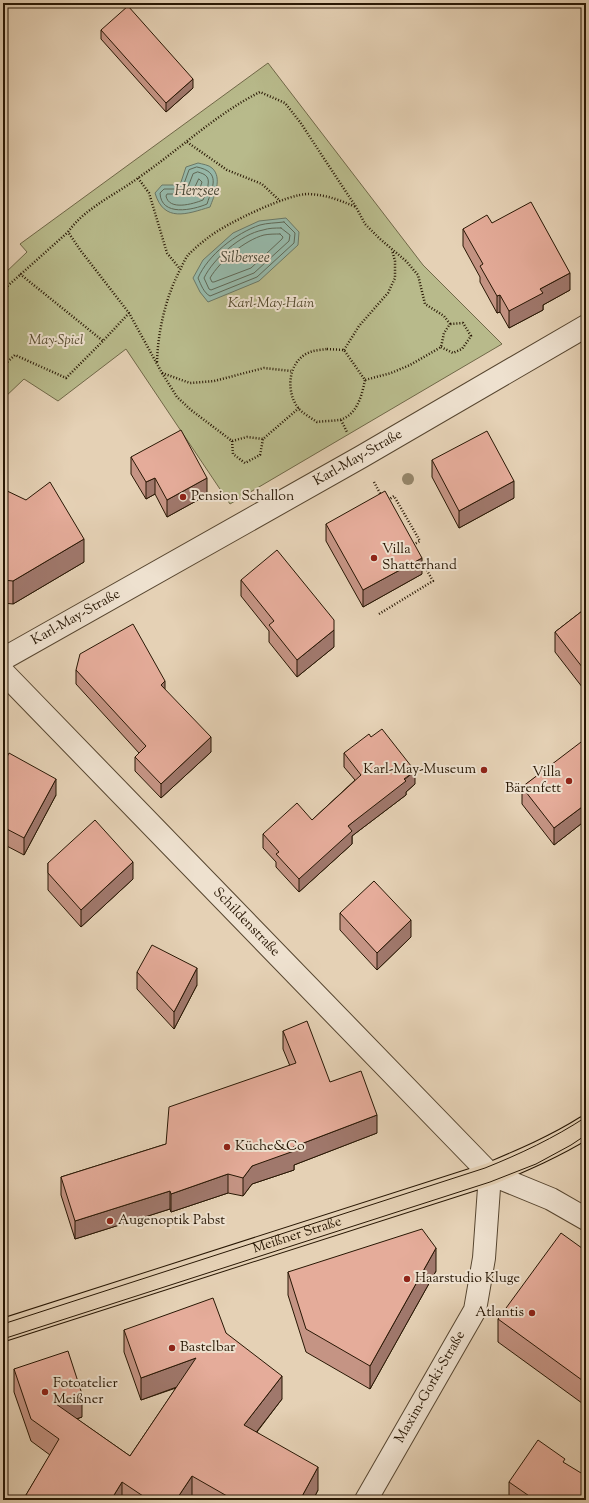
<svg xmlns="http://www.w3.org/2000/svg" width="589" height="1503" font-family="'Sorts Mill Goudy',serif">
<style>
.green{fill:#b8ba8b;stroke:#706848}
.water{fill:#96b8a9;stroke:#6a7867}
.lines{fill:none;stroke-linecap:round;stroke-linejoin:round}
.shore{stroke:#5f6856;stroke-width:1}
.minor-casing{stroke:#574630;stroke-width:24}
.major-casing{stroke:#281704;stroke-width:24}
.path{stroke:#281704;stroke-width:2.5;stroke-dasharray:1 2;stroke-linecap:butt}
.minor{stroke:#eee1cf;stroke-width:22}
.major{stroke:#e5d1b5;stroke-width:22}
.tram{stroke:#281704;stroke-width:1}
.tree{fill:#95866a}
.wall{fill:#c59484;stroke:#281704}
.shaded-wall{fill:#a0786c;stroke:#281704}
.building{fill:#e5ac9a;stroke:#281704}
.poi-dot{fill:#8f2418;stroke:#eee1cf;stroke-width:1.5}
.labels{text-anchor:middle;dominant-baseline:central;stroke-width:4;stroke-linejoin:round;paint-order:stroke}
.park-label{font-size:14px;font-style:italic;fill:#53482c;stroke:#eee1cf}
.street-label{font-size:14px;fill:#281704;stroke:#eee1cf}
.poi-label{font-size:14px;fill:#281704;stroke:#eee1cf;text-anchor:start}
.water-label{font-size:15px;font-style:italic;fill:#494736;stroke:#eee1cf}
</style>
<rect width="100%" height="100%" fill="#e5d1b5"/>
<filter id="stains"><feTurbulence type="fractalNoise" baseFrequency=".005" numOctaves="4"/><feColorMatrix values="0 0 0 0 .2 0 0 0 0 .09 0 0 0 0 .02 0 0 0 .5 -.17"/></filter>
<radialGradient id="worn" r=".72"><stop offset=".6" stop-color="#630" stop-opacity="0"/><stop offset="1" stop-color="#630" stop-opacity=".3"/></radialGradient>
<path class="green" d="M 268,63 L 423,265 L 502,344 L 230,504 L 126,349 L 58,401 L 24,379 L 3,399 L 3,275 L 27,252 L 20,244 Z"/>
<g class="water">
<path d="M 198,163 C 202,164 209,165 212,168 C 223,178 214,196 210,207 C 187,214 164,223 155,193 L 162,185 L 180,185 L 186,167 Z"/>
<path d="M 286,218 L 299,232 L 298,245 L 259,281 L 208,302 L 200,292 L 193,278 L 203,260 L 233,233 L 259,221 Z"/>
</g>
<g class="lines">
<g class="shore">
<path d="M 197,167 C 221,172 213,186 207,204 C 193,210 161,217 160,193 L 164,189 L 182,189 L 189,170 Z"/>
<path d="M 198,172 C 201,173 205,174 207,177 C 211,182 205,195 203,200 C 193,204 169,211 166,196 L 167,194 L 180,194 L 186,192 L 193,174 Z"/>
<path d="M 199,179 L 202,182 L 198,194 L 193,196 L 192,194 Z"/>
<path d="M 284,222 L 295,233 L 294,243 L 257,277 L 210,296 C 204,293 201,285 198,278 C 208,255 236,233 260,225 C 267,223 276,223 284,222 Z"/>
<path d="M 281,228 L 290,235 L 289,241 L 254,273 L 211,290 L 209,289 L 204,278 C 213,259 241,234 263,230 C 269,228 275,228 281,228 Z"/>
<path d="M 280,234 L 283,237 L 282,239 L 251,268 L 214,282 L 212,282 L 210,278 C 220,261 245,240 264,235 C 269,234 275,234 280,234 Z"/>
</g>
<g class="minor-casing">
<g id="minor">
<path id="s1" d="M 3,659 L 361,457 L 586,326"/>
<path id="s2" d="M 3,672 L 490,1174 L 551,1199 L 586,1219"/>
<path id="s3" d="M 366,1500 L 475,1310 L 484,1258 L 490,1174"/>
</g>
</g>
<g class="major-casing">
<g id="major">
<path id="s4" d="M 3,1330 L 490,1174 C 523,1160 556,1146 586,1127"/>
</g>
</g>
<g class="path">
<path d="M 187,142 L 227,170 L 262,184 L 280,201"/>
<path d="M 138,178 L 149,193 L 167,253 L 180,269"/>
<path d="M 20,274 L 103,341 L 129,313"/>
<path d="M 3,290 L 68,232"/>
<path d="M 441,347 L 453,353 L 462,349 L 471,336 L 463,323 L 450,324"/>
<path d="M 327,349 L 344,350 L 365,380 C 362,395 357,416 339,420 C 332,421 324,421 317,422 C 311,418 304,414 299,409 C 285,392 288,362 308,353 C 314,350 321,350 327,349 Z"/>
<path d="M 344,350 L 359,326 L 388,293 L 395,278 L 395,261 L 392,250"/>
<path d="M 157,362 C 158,330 166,296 181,268 C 183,264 185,259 188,255 C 194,249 202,242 209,237 C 225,224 289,193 309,194 C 327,195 339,200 356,207"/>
<path d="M 3,366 L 15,355 L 66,378 L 103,341"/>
<path d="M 162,373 L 190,383 L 214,381 L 264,368 L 291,371"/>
<path d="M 299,408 L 263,439 L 247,437 L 232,441 L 191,410 L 177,397 L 162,373 L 129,313 L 81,251 L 68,232 C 85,208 115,195 138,178 C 179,150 216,114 260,92 L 285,103 L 300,122 L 356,207 L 365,224 L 380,239 L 406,261 L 418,275 L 425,304 L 444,316 L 450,324 L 444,333 L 441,347 L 410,365 L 391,373 L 365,380"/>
<path d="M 341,420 L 347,432"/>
<path d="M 232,441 L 233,454 L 245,463 L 260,455 L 263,439"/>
<path d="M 374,482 L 382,497"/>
<path d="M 388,500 L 394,496 L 420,541 L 413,545"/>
<path d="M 379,614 L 433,581 L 421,560"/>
</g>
<use href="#minor" class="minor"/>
<use href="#major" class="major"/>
<g class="tram">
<path d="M 3,1324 L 485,1168 C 520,1154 554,1138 586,1117"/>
<path d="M 3,1339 L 490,1182 L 536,1164 L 571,1145 L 586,1135"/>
</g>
</g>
<circle class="tree" cx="408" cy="479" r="6"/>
<g class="wall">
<path d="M 101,30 L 193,88 L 166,112 L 101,39 Z"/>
<path d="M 586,187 L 586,210 L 583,205 L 583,188 Z"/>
<path d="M 492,223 L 570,290 L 543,305 L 543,310 L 509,328 L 500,312 L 497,313 L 480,282 L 480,277 L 463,246 L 463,229 Z"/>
<path d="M 131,457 L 207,495 L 167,517 L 155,494 L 146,499 L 131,474 Z"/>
<path d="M 432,460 L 514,498 L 459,528 L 432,477 Z"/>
<path d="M 3,489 L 84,562 L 13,604 L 3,603 Z"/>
<path d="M 326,524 L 422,574 L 363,607 L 326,541 Z"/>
<path d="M 241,580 L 334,647 L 297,677 L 269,642 L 269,631 L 241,596 Z"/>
<path d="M 586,608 L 586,692 L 555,652 L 555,632 Z"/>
<path d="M 76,670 L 165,690 L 211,752 L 161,798 L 135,771 L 135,757 L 139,753 L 76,684 Z"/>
<path d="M 371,737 L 415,784 L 406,792 L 406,795 L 352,836 L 352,844 L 299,892 L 276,867 L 276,862 L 263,848 L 263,834 L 312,820 L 355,780 L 344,767 L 344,753 Z"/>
<path d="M 586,741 L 586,820 L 554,845 L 522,804 L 522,787 Z"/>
<path d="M 3,765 L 56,795 L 24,855 L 3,844 Z"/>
<path d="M 48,863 L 133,879 L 81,927 L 48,890 Z"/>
<path d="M 340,913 L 411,937 L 377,970 L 340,930 Z"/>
<path d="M 137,972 L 197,985 L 174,1029 L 137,989 Z"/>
<path d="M 283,1031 L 377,1133 L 294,1165 L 294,1170 L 252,1184 L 243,1196 L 228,1193 L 171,1212 L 170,1209 L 75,1239 L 61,1195 L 61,1177 L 166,1144 L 290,1066 L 283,1049 Z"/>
<path d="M 586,1251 L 586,1406 L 498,1342 L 498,1319 Z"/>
<path d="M 436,1271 L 370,1389 L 306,1352 L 288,1295 L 288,1272 Z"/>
<path d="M 124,1330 L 226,1333 L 282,1399 L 257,1432 L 318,1490 L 313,1500 L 194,1500 L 192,1499 L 191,1500 L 23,1500 L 50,1455 L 31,1441 L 14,1392 L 14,1369 L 82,1417 L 77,1419 L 130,1456 L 176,1388 L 141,1400 L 124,1352 Z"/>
<path d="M 565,1464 L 586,1500 L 511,1500 L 509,1499 L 509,1482 Z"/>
</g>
<g class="shaded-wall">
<path d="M 193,79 L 193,88 L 166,112 L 166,103 Z"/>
<path d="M 570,273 L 570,290 L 543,305 L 543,310 L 509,328 L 509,311 L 540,289 Z"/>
<path d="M 500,295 L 500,312 L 497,313 L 497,296 Z"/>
<path d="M 155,478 L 155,494 L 146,499 L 146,482 Z"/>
<path d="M 207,478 L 207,495 L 167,517 L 167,500 Z"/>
<path d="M 514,481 L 514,498 L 459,528 L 459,511 Z"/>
<path d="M 84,539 L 84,562 L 13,604 L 13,581 Z"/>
<path d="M 422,558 L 422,574 L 363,607 L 363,590 Z"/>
<path d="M 334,630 L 334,647 L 297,677 L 297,660 Z"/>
<path d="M 165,681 L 165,695 L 161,685 Z"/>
<path d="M 211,737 L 211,752 L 161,798 L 161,784 Z"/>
<path d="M 415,771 L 415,784 L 406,792 L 406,795 L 352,836 L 352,844 L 299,892 L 299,879 L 348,826 Z"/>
<path d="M 56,779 L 56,795 L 24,855 L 24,838 Z"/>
<path d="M 586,804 L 586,820 L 554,845 L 554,828 Z"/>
<path d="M 133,862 L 133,879 L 81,927 L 81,910 Z"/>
<path d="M 411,920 L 411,937 L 377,970 L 377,953 Z"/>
<path d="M 197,968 L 197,985 L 174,1029 L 174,1012 Z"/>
<path d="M 377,1115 L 377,1133 L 294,1165 L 294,1170 L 252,1184 L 243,1196 L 243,1178 L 252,1166 L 293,1147 Z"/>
<path d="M 228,1174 L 228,1193 L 171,1212 L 171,1194 Z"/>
<path d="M 170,1191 L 170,1209 L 75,1239 L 75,1221 Z"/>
<path d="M 436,1248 L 436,1271 L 370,1389 L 370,1366 Z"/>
<path d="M 196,1358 L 196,1380 L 141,1400 L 141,1378 Z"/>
<path d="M 282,1376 L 282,1399 L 244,1448 L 244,1425 Z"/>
<path d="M 82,1394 L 82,1417 L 56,1426 L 56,1404 Z"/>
<path d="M 318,1467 L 318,1490 L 313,1500 L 300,1500 Z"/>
<path d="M 192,1476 L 192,1499 L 191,1500 L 176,1500 Z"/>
<path d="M 122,1482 L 122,1500 L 111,1500 Z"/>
</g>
<g class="building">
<path d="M 128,6 L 193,79 L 166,103 L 101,30 Z"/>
<path d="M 586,187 L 586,193 L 583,188 Z"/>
<path d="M 531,202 L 570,273 L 540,289 L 543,293 L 509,311 L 500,295 L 497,296 L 480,266 L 483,264 L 463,229 L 487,215 L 492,223 Z"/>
<path d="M 181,430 L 207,478 L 167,500 L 155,478 L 146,482 L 131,457 Z"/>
<path d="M 487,431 L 514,481 L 459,511 L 432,460 Z"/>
<path d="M 50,482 L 84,539 L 13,581 L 3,580 L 3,489 L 26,500 Z"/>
<path d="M 385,491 L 422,558 L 363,590 L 326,524 Z"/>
<path d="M 277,550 L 334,620 L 334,630 L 297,660 L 269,625 L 274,621 L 241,580 Z"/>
<path d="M 586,608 L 586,672 L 555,632 Z"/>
<path d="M 133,624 L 165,681 L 161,685 L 211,737 L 161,784 L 135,757 L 146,746 L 76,670 L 80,654 Z"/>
<path d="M 382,729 L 415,771 L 404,779 L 406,781 L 348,826 L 352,831 L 299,879 L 276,854 L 279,852 L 263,834 L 297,803 L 312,820 L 361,775 L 344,753 L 369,734 L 371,737 Z"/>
<path d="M 585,739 L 586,741 L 586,804 L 554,828 L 522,787 Z"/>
<path d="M 9,753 L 56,779 L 24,838 L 3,827 L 3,765 Z"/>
<path d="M 95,820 L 133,862 L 81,910 L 48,873 L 48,863 Z"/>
<path d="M 374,881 L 411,920 L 377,953 L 340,913 Z"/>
<path d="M 152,945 L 197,968 L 174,1012 L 137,972 Z"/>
<path d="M 307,1021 L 330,1082 L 361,1071 L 377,1115 L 293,1147 L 294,1151 L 252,1166 L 243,1178 L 228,1174 L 171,1194 L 170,1191 L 75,1221 L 61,1177 L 166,1144 L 169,1107 L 296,1063 L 283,1031 Z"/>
<path d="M 422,1229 L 436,1248 L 370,1366 L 306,1329 L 288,1272 Z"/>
<path d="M 561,1233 L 586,1251 L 586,1383 L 498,1319 Z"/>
<path d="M 213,1298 L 226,1333 L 282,1376 L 244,1425 L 318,1467 L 300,1500 L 234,1500 L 192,1476 L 176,1500 L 149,1500 L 122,1482 L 111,1500 L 23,1500 L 59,1439 L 31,1419 L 14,1369 L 68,1351 L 82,1394 L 56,1404 L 130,1456 L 196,1358 L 141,1378 L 124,1330 Z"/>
<path d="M 538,1440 L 565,1459 L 563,1462 L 586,1476 L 586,1500 L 535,1500 L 509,1482 Z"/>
</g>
<g class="poi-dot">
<circle cx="183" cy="497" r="4"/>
<circle cx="374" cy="558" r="4"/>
<circle cx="484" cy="770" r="4"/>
<circle cx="569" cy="781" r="4"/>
<circle cx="227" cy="1147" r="4"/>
<circle cx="110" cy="1221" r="4"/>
<circle cx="407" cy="1279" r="4"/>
<circle cx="532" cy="1313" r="4"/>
<circle cx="172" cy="1348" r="4"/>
<circle cx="45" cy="1392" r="4"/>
</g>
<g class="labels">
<g class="park-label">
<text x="271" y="304">Karl-May-Hain</text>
<text x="56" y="341">May-Spiel</text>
</g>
<g class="street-label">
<text stroke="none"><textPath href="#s1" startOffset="408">Karl-May-Straße</textPath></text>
<text stroke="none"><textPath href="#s1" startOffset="84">Karl-May-Straße</textPath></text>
<text stroke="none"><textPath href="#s2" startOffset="349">Schildenstraße</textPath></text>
<text stroke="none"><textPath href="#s4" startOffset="309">Meißner Straße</textPath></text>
<text stroke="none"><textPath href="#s3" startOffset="130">Maxim-Gorki-Straße</textPath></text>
</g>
<g class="poi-label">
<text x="191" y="497">Pension Schallon</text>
<text x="382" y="550">Villa<tspan x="382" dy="16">Shatterhand</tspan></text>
<text x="476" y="770" text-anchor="end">Karl-May-Museum</text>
<text x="561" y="773" text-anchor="end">Villa<tspan x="561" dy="16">Bärenfett</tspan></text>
<text x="235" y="1147">Küche&amp;Co</text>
<text x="118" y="1221">Augenoptik Pabst</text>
<text x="415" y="1279">Haarstudio Kluge</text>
<text x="524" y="1313" text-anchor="end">Atlantis</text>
<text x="180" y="1348">Bastelbar</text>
<text x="53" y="1384">Fotoatelier<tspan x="53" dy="16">Meißner</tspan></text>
</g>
<g class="water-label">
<text x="197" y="191">Herzsee</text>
<text x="245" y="258">Silbersee</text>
</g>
</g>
<rect width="589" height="1503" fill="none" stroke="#e5d1b5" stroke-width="16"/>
<rect x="4" y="4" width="581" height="1495" fill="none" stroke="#281704" stroke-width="2"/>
<rect x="8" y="8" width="573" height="1487" fill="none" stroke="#281704"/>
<rect width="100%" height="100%" filter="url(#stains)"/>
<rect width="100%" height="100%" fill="url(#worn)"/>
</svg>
